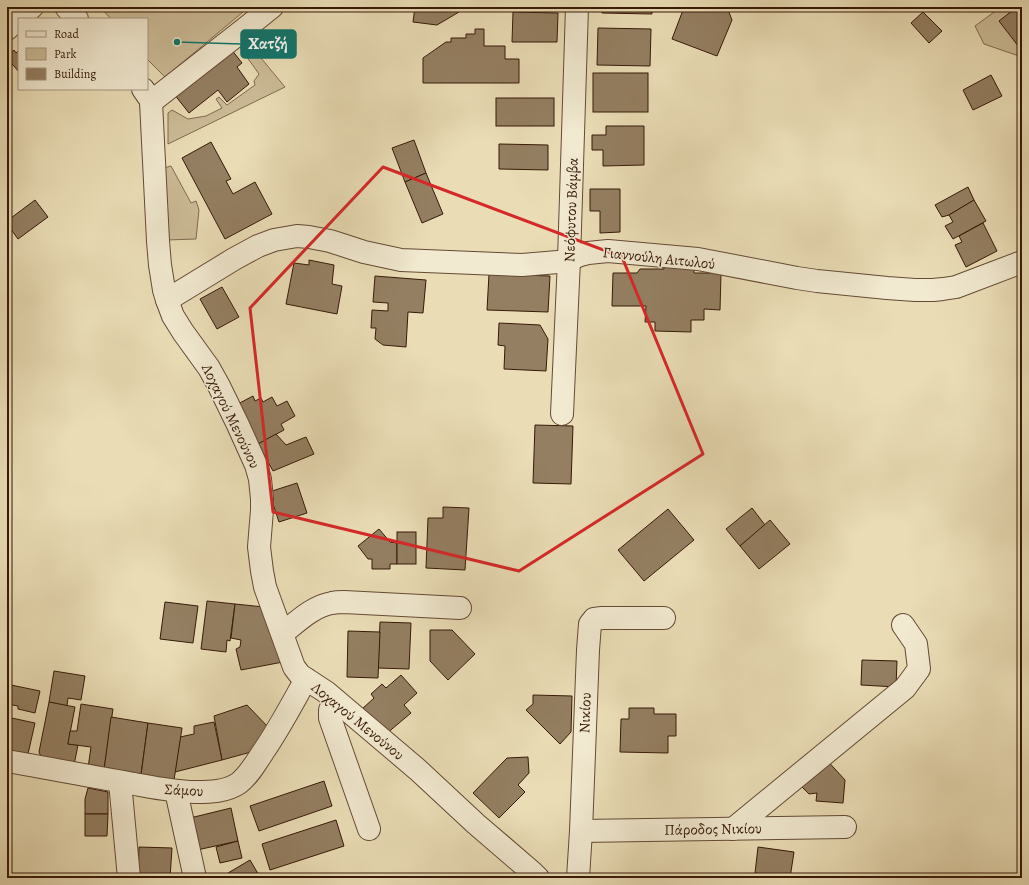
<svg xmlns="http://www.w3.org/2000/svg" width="1029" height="885" font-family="Alegreya,serif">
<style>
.green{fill:#ccbc98;stroke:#826a50}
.building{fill:#947f62;stroke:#371908}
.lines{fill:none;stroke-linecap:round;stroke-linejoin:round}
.minor-casing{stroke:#644a34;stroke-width:24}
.minor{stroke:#f1e9d0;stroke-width:22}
.marked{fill:none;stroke:#d62828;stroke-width:3;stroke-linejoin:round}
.labels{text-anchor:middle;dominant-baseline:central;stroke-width:3;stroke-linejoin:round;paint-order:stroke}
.street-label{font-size:15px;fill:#371908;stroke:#f1e9d0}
.leader{fill:none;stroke:#0f766e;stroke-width:1.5}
.callout-dot{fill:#0f766e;stroke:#f1e9d0;stroke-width:1.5}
.callout{fill:#0f766e;stroke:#0f766e;stroke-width:1.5}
.callout-label{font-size:16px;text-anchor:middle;font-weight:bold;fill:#fff}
</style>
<rect width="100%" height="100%" fill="#eaddb6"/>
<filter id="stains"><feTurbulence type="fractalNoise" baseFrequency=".005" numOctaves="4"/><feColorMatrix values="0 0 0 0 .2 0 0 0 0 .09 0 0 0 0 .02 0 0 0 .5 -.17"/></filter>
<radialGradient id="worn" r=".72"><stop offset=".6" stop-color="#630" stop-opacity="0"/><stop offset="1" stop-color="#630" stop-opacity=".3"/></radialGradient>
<g class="green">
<path d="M 100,7 L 249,7 L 165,77 L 147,59 L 147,19 L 111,19 Z"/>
<path d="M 1001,7 L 1022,7 L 1022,57 L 984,44 L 975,26 Z"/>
<path d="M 246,40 L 285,87 L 168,144 L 168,113 L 172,110 L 188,119 L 206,116 L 222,108 L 216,99 L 219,97 L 227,105 L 255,85 L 254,81 L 259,74 L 239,46 Z"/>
<path d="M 171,166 L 191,203 L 196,201 L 199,210 L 196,239 L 167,240 L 160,169 Z"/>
</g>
<g class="building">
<path d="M 415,7 L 459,7 L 459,12 L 437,25 L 413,22 Z"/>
<path d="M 602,7 L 652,7 L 652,14 L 602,13 Z"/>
<path d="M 677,7 L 727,7 L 732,20 L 717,56 L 672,39 L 683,10 Z"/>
<path d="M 1017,7 L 1022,7 L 1022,51 L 999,21 Z"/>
<path d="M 513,12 L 558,13 L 557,42 L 512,42 Z"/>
<path d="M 923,12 L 942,31 L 929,43 L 911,23 Z"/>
<path d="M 598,28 L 651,29 L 650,66 L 597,65 Z"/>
<path d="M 475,29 L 484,29 L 484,46 L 505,46 L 505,59 L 519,59 L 519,83 L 423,83 L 423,58 L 446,42 L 451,42 L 451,38 L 466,38 L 466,34 L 475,34 Z"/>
<path d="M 231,49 L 242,63 L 237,67 L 249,84 L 227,102 L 218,90 L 189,113 L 174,94 Z"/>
<path d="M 14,50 L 16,53 L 19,50 L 19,72 L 7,58 L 7,57 Z"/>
<rect x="593" y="73" width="55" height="39"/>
<path d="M 991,75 L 1002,96 L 973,110 L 963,90 Z"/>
<rect x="496" y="98" width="58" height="28"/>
<path d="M 606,126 L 644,126 L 644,165 L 603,166 L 603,150 L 592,150 L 592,135 L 606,135 Z"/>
<path d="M 414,140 L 426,173 L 405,182 L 392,148 Z"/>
<path d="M 211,142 L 231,179 L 226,181 L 233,194 L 255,182 L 272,214 L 225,239 L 182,158 Z"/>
<path d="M 499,144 L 548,145 L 548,170 L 499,169 Z"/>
<path d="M 426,173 L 443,214 L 422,223 L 405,182 Z"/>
<path d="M 968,187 L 974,200 L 949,215 L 942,217 L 935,205 Z"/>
<path d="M 590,189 L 620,189 L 620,232 L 600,233 L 600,211 L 590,211 Z"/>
<path d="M 35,200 L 48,217 L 18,239 L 7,224 L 7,221 Z"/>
<path d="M 974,200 L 986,221 L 953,239 L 945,226 L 953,222 L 949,215 Z"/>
<path d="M 983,223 L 997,251 L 966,267 L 955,245 L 962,242 L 959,236 Z"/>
<path d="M 309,260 L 334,265 L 332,284 L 342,286 L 337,314 L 286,304 L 294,263 L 309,265 Z"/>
<path d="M 664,263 L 694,268 L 694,273 L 721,273 L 720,310 L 704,309 L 704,320 L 691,320 L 691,332 L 655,331 L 655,322 L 645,322 L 646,306 L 612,306 L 613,273 L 637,273 L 640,269 L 664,269 Z"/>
<path d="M 489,274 L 550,276 L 548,312 L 487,310 Z"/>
<path d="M 375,276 L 426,280 L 423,313 L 408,312 L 406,347 L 383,345 L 375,339 L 376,328 L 371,328 L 372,310 L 388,311 L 388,303 L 373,302 Z"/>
<path d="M 222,287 L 239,317 L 217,329 L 200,299 Z"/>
<path d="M 499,323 L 540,325 L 548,339 L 546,371 L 504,369 L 505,346 L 498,345 Z"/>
<path d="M 253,396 L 255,401 L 261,398 L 263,402 L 272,397 L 277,406 L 287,401 L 295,416 L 281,424 L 284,430 L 258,444 L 234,406 Z"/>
<path d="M 535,425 L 573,426 L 571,484 L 533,483 Z"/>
<path d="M 276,434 L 286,445 L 306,437 L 314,454 L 273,471 L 258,444 Z"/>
<path d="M 297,483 L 307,513 L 279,522 L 269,492 Z"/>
<path d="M 443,507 L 469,508 L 465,570 L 426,568 L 428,518 L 443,518 Z"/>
<path d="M 752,508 L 765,525 L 740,546 L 726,529 Z"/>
<path d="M 668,509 L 694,540 L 644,581 L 618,550 Z"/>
<path d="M 770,520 L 790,544 L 759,569 L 740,546 Z"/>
<path d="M 379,529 L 390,542 L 397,543 L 397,564 L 390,564 L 390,569 L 372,569 L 372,559 L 368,559 L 358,546 Z"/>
<rect x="397" y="532" width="19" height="32"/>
<path d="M 207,601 L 235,604 L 230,641 L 227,640 L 226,652 L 201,649 Z"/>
<path d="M 165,602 L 198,606 L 193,643 L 160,639 Z"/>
<path d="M 235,604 L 264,607 L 283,662 L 241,670 L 236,649 L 240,647 L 241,640 L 231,638 Z"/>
<path d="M 380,622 L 411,623 L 409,669 L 378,668 Z"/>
<path d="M 430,630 L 452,630 L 475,654 L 448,680 L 430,661 Z"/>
<path d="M 348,631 L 380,632 L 378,678 L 347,677 Z"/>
<path d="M 862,660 L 897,661 L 896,687 L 861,685 Z"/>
<path d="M 54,671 L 85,676 L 81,700 L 68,698 L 67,706 L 49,702 Z"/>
<path d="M 401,675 L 417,693 L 404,705 L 411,713 L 386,734 L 362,709 L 374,698 L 371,694 L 382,684 L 386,688 Z"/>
<path d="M 11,685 L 40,691 L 35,713 L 18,709 L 18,706 L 7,704 Z"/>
<path d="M 533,695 L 572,696 L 571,732 L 560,744 L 526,710 L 533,704 Z"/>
<path d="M 49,702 L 75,707 L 68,744 L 78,745 L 74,765 L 42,759 L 39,752 Z"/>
<path d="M 81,704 L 113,709 L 104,770 L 88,768 L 91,747 L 68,744 L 70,731 L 77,731 Z"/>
<path d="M 247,705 L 269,728 L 251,752 L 222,760 L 214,716 Z"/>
<path d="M 629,708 L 654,708 L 654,714 L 676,714 L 676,736 L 668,736 L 668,753 L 620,752 L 621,719 L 629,719 Z"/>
<path d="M 7,717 L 35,723 L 28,754 L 7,750 Z"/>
<path d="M 111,717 L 148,723 L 141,775 L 104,770 Z"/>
<path d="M 214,722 L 222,760 L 175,772 L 180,737 L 194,734 L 194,726 Z"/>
<path d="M 148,723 L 182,728 L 174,780 L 141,775 Z"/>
<path d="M 528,757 L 529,773 L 518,785 L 525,792 L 499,818 L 473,793 L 507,758 Z"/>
<path d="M 824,757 L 845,780 L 843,803 L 816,801 L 817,793 L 809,794 L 795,780 Z"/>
<path d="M 324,781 L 332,806 L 259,831 L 250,806 Z"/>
<path d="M 88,788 L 108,792 L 108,814 L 85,814 L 85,799 Z"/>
<path d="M 231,808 L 238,841 L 197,850 L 190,818 Z"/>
<path d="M 85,814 L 108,814 L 107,836 L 85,836 Z"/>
<path d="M 336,820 L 344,846 L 270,870 L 262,844 Z"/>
<path d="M 238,841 L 242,858 L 220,863 L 216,847 Z"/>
<path d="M 139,847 L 172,848 L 170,878 L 138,878 Z"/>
<path d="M 758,847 L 794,852 L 790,878 L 755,873 Z"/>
<path d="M 250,860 L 260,877 L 257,878 L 231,878 L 228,873 Z"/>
</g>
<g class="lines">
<g class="minor-casing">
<g id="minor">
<path d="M 66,7 L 77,19"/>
<path d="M 7,29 L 32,7"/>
<path d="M 143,89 L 150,99 L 151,102 L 158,241 L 160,265 L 164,290 L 167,300 L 173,316 L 183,332 L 209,368 L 219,386 L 238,425 L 256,465 L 260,479 L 262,499 L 262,510 L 259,547 L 262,571 L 265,587 L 294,667 L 300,675 L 326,692 L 418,770 L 476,824 L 532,872 L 538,878"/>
<path d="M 151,102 L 242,31 L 272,7"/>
<path d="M 167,300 L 234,259 L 258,246 L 274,240 L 297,236 L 309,237 L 330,241 L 364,252 L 401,260 L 522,265 L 558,262 L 569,260 L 580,255 L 588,253 L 608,251 L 698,259 L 797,278 L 817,281 L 887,288 L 915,290 L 933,290 L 943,289 L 956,287 L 1022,262"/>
<path d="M 562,414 L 569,260 L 577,7"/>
<path d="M 283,633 C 297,622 313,606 332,603 C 336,602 340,602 344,602 L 460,608"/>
<path d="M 335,700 L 330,710 L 330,718 L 369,829"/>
<path d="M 7,761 C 48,768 88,776 129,783 C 151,787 173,792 195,792 C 210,792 226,792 239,783 C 249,775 256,763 263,752 C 279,729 292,704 306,679"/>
<path d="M 120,782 L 129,878"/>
<path d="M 176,791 L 195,878"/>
<path d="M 733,829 L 905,688 L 919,669 L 916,644 L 903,625"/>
<path d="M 581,831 L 845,827"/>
<path d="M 578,878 L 581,831 L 588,650 L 590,624 L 594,619 L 602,618 L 664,618"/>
</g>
</g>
<use href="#minor" class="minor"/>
</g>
<path class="marked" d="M 383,167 L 622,257 L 703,454 L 519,571 L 273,512 L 250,308 Z"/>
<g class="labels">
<g class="street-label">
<text transform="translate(571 210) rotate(-88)">Νεόφυτου Βάμβα</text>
<text transform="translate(659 258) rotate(6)">Γιαννούλη Αιτωλού</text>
<text transform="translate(231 416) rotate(64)">Λοχαγού Μενούνου</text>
<text transform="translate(585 713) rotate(-88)">Νικίου</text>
<text transform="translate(358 721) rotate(39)">Λοχαγού Μενούνου</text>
<text transform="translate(184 790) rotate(3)">Σάμου</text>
<text transform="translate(713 829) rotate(-1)">Πάροδος Νικίου</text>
</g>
</g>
<path class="leader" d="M177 42L241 44"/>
<circle class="callout-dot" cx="177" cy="42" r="4"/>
<rect class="callout" x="241" y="30" width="55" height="28" rx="4"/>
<g class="callout-label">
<text x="268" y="49">Χατζή</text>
</g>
<rect width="1029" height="885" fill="none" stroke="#eaddb6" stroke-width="24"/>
<rect x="8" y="8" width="1013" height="869" fill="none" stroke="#371908" stroke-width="2"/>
<rect x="12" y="12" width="1005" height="861" fill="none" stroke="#371908"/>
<rect x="18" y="18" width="130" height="72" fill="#f1e9d0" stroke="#a79680"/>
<rect x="26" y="31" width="20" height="6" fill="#f1e9d0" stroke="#a79680"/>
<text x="54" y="38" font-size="12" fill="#371908">Road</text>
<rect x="26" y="48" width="20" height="12" fill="#ccbc98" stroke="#a79680"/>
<text x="54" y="58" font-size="12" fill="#371908">Park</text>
<rect x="26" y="68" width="20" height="12" fill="#947f62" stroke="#a79680"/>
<text x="54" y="78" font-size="12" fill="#371908">Building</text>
<rect width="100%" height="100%" filter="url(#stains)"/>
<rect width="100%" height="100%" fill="url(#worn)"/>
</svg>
